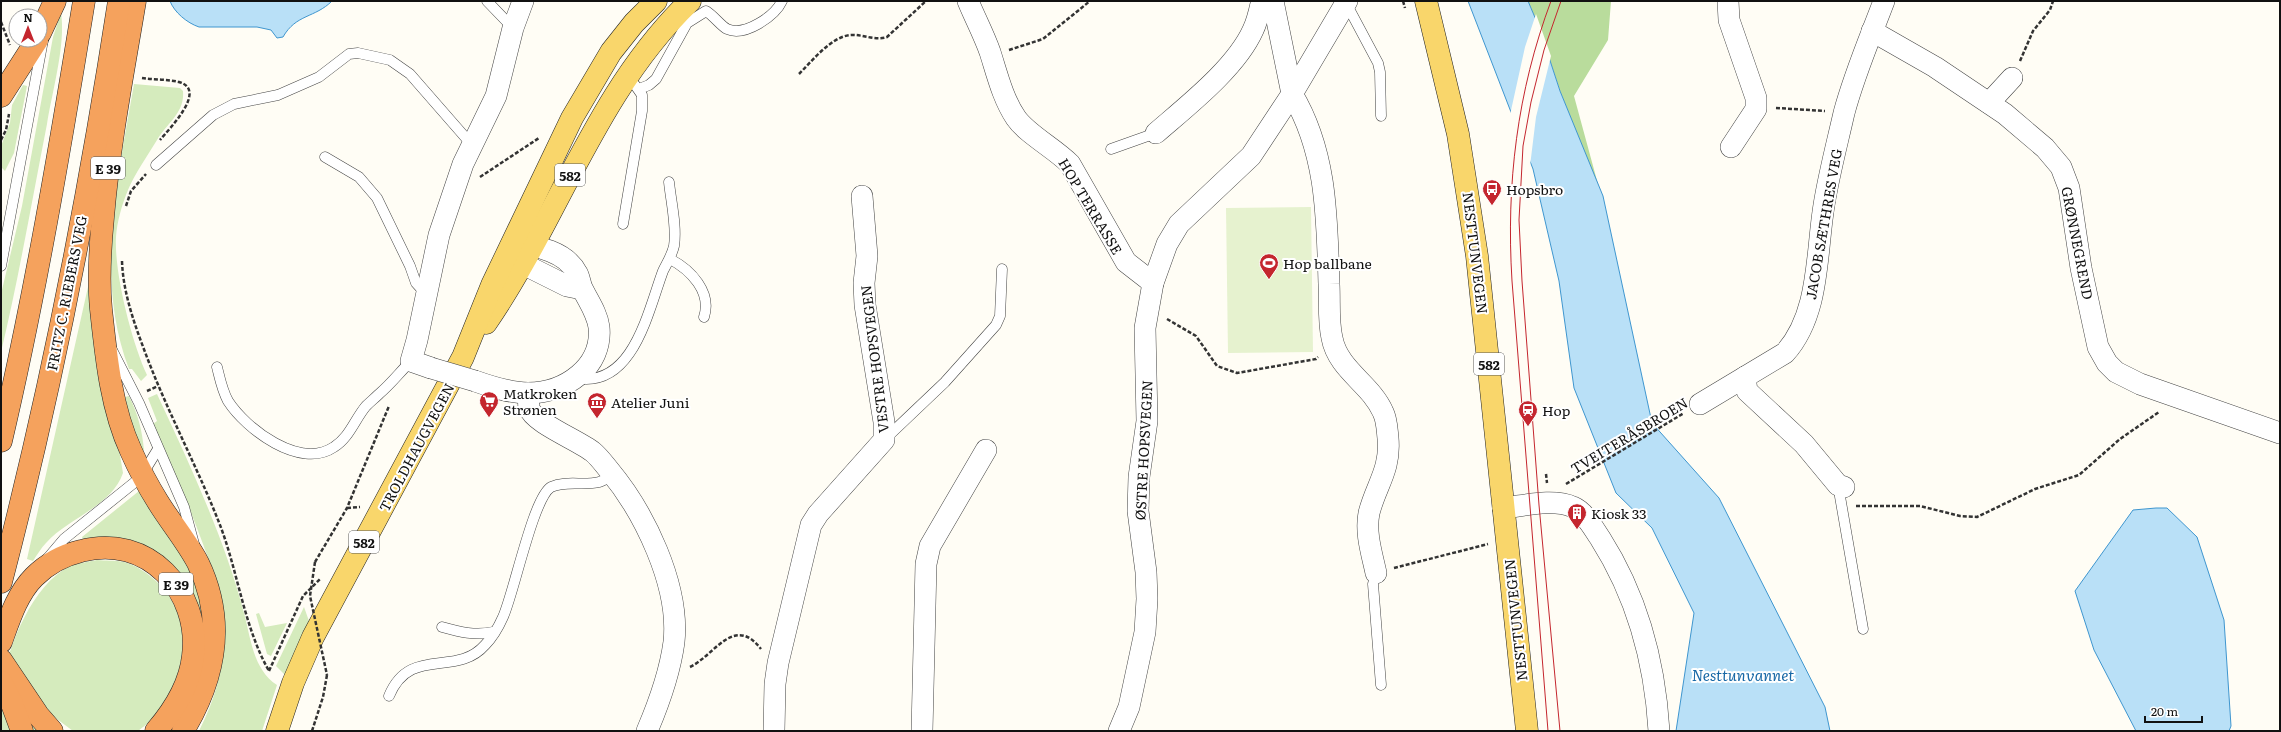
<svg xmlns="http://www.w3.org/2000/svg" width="2281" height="732" font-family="Literata,serif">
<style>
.green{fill:#d5ebbd}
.forest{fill:#b9dc9c}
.pitch{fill:#e6f2cf}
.water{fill:#b9e0f7;stroke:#3f96cf}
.pier{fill:#fffdf5}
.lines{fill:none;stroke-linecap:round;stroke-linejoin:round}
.lane-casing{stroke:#444;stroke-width:11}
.street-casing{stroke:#444;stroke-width:22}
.primary-casing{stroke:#222;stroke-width:23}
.highway-casing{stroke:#222;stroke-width:23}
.path{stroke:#333;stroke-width:2.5;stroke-dasharray:4 2;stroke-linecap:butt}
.lane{stroke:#fff;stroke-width:10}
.street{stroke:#fff;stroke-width:21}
.primary{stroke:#f9d66b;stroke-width:22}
.highway{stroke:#f5a25d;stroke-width:22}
.tram{stroke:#c4262e;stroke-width:1}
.street-bridge-casing{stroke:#444;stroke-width:22;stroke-linecap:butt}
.path-bridge{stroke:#333;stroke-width:2.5;stroke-dasharray:4 2;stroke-linecap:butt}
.street-bridge{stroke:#fff;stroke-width:21}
.labels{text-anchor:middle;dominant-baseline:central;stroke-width:4;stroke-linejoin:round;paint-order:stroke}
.shield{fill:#fff;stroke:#585858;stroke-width:1}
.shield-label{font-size:13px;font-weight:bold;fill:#111}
.poi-label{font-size:14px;fill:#111;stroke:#fff;text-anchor:start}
.street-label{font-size:14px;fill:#111;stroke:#fff}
.water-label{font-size:15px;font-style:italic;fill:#1768a6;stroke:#fff}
</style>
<rect width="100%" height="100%" fill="#fffdf5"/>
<g class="green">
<path d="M 61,13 C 66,44 52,92 47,124 C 32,200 19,277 1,352 L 1,294 L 22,206 L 53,37 Z"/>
<path d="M 134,84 L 180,88 L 183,91 C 185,113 167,123 157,140 C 148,155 134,175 128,190 C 122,204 117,222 116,237 C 114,273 132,343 147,375 L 141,381 L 132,369 L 129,369 C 94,278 118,177 134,84 Z"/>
<path d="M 23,85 L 27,86 L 14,153 L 5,171 L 1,167 L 1,146 L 10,123 L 12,105 Z"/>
<path d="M 90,278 L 123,473 C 112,506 68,518 46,543 C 41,548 37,555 33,561 L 27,559 Z"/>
<path d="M 157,394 C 190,465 224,537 244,613 C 251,639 253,669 277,685 L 262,731 L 199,731 C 224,681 231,636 217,581 C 214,569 207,557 203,544 C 188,503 171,464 153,424 L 157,421 L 148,398 Z"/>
<path d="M 129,396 C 138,414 142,430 144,450 L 140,452 L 133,432 L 125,397 Z"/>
<path d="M 139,491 L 193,572 L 207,630 L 137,544 L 113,538 L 83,540 L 82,537 Z"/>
<path d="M 97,560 C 105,561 115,560 124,562 C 136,565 149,574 157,582 C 196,619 187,679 154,717 C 150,722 143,727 138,731 L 73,731 L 49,713 L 38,731 L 1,731 C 1,716 0,699 1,685 C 9,645 32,585 70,566 C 77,563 88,562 97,560 Z"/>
<path d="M 304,607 L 309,621 L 285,675 L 276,666 Z"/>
<path d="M 259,613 L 265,627 L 287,623 L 271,656 L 267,654 L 256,614 Z"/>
</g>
<path class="forest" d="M 1528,1 L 1611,1 L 1608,40 L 1574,96 L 1599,188 L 1560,91 L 1539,27 Z"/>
<path class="pitch" d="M 1311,207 L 1313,352 L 1228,353 L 1226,208 Z"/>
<g class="water">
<path d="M 170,1 L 332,1 C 315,18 296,14 283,37 L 277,38 L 271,30 L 257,27 L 199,27 C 187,23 174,12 170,1 Z"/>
<path d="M 1468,1 L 1528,1 L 1539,27 L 1560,91 L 1603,196 L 1652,423 L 1719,498 L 1825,707 L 1830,731 L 1676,731 L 1694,613 L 1652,528 L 1616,493 L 1574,388 L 1559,281 L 1533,169 Z"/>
<path d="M 2156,508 L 2167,508 L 2197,537 L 2224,620 L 2231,726 L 2229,731 L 2136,731 L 2094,650 L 2075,591 L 2133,510 Z"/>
</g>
<path class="pier" d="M 1536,14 L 1551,56 L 1536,117 L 1530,166 L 1510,115 L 1525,47 Z"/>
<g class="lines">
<g class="lane-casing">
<g id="lane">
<path d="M 487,1 L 513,28"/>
<path d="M 1346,3 L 1378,63 L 1380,72 L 1381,116"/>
<path d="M 639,89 L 649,85 L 656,79 L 687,23 L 706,11 C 714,16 721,26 727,29 C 745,37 775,16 782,1"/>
<path d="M 1111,149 L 1156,133"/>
<path d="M 325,157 L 359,177 L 377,198 L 410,266 L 416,283 L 426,294"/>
<path d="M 156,165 L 213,115 L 234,104 L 278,95 L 319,77 L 349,54 L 358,53 L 390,60 L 410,74 L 472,145"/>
<path d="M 623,224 L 642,111 L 642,95 L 635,85"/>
<path d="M 670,259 C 691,270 712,292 704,317"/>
<path d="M 1,266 L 43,40"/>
<path d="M 111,348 L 139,403 L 184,507 L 194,544"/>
<path d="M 217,367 C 220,379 222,390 228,401 C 246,429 300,470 334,447 C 349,438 355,419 366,406 C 370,402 375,398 379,394 C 391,384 400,372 411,361"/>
<path d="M 576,378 C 633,389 648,311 663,271 C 667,263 672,255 674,246 C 677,226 671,202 669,182"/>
<path d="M 885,439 L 945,382 L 996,325 L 1000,316 L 1002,269"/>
<path d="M 1838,485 L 1863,629"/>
<path d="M 47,559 L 64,539 L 135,482 L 142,475 L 158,449"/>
<path d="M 1376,573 L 1373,584 L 1381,685"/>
<path d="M 442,627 C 460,632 475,636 493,632"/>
<path d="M 389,696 C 410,645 456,678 485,645 C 492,638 499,626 503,617 C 514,593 533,498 551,487 C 566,480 584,486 599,482 C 604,481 609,477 613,475"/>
</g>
</g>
<g class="street-casing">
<g id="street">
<path d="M 968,1 C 975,18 984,35 990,52 C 997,74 1003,99 1016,118 C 1027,134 1054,148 1070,164 L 1126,262 L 1153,283"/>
<path d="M 1273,1 L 1292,94"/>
<path d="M 1728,1 L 1729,20 L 1756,98 L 1756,109 L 1731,147"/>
<path d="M 1872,31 L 1935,67 L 2005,114 L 2045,148 L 2061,167 L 2069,188 L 2081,268 L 2098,347 L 2107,363 L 2116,372 L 2140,384 L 2280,433"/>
<path d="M 1292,94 L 1347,1"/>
<path d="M 1989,103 L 2012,78"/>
<path d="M 1156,133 C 1187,106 1236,68 1253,30 C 1257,22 1259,13 1261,4 L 1263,1"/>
<path d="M 513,248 L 523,264 L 567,286 L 582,289"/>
<path d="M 431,368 L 411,361 L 417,340 L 439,235 L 463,164 L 496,96 L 513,28 L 523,1"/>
<path d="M 1745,377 L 1747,391 L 1804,444 L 1838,485 L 1844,487"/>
<path d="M 475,381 C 492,387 510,393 528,393 C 565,393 603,367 599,327 C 597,313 589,302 583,290 C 580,285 580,278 577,273 C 566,252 537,245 516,245"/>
<path d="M 528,393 C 529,398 528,404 529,408 C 534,423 578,440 593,452 C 599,457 604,464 609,470 C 644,512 680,585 674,642 C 670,672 659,703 647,731"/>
<path d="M 1700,404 L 1785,353 C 1820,314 1816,254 1824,205 C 1829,174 1837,144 1844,113 C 1854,75 1870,38 1884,1"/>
<path d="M 1503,508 C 1523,506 1553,498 1573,507 C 1585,512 1593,528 1600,538 C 1637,596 1655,663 1659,731"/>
<path d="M 774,731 L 775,684 L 778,663 L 811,525 L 818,514 L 884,440 L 884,422 L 865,305 L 864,283 L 867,256 L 862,196"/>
<path d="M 922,731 L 926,564 L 930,546 L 986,450"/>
<path d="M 1119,731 L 1129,707 L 1145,632 L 1147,599 L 1146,572 L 1138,511 L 1139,477 L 1147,421 L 1145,328 L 1153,283 L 1167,244 L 1179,224 L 1251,156 L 1292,94 C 1327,152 1327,218 1329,284 C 1330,302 1328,321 1332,338 C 1338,370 1371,384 1383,412 C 1387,420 1387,429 1388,438 C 1391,470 1376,485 1369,513 C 1365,533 1372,554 1376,573"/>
</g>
</g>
<g class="primary-casing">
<g id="primary">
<path d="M 1426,1 L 1458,134 L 1477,256 L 1527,731"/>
<path d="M 486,323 C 559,217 595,93 690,1"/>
<path d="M 277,731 L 293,683 L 313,637 L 463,357 L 492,285 L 572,118 L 611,52 L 634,23 L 656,1"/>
</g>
</g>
<g class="highway-casing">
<g id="highway">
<path d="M 135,1 C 123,73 109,145 103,217 C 100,248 98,278 101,309 C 106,356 111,408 131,451 C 139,469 148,486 158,502 C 171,523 187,542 198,563 C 226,621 215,678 183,731"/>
<path d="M 40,33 L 55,1"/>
<path d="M 1,96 L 37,40"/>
<path d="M 1,441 C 35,296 60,148 84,1"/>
<path d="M 1,582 C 51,391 89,196 119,1"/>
<path d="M 1,642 C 9,620 17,594 34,577 C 47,564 64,555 81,551 C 147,533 201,591 193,656 C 190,685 174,710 156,731"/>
<path d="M 1,660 L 38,715 L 52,731"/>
<path d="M 1,682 L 12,704 L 22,731"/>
</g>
</g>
<g class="path">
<path d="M 1403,1 L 1405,8"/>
<path d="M 1,22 L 10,45"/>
<path d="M 1009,50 L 1043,39 L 1090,1"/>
<path d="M 2020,61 L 2033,31 L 2050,10 L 2053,1"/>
<path d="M 799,74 C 812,61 831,37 850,35 C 863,34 874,41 887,37 L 926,1"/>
<path d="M 142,78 C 154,80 167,79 179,82 C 208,90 169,129 160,140"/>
<path d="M 1776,108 L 1825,111"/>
<path d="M 1,140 L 6,130 L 9,114"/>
<path d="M 480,177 L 539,138"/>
<path d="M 126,206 L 131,191 L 146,174"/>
<path d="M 122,261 C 123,292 134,323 145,352 C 167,411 197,466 220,525 C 238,572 244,627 269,671"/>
<path d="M 1167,319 L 1196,336 L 1217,366 L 1237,373 L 1316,359 L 1318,357"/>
<path d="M 147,391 L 158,386"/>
<path d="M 1546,474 L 1547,483"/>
<path d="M 1566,484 L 1684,413"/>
<path d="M 1856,506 L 1920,506 L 1960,516 L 1977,517 L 2035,489 L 2079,475 L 2120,439 L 2159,412"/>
<path d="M 347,508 L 360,507"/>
<path d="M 315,562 L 347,508 L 389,406"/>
<path d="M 1394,568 L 1488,544"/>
<path d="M 690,667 C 715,655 734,614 761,649"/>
<path d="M 269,671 L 303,596 L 320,579"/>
<path d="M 312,731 L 323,697 L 327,675"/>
</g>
<use href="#lane" class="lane"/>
<use href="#street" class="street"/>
<use href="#primary" class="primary"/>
<use href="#highway" class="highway"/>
<g class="tram">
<path d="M 1548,731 L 1512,281 C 1506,184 1517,92 1551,1"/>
<path d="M 1560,731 L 1539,505 L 1522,281 L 1519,220 L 1523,146 L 1531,102 L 1544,50 L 1561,1"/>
</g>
<g class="street-bridge-casing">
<path id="street-bridge" d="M 431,368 L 475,381"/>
</g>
<path class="path-bridge" d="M 315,562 L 310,596 L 327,675"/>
<use href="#street-bridge" class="street-bridge"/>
</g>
<defs>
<g id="bus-pin" transform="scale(1)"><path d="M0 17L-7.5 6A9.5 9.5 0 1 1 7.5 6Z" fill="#c4262e" stroke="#fff"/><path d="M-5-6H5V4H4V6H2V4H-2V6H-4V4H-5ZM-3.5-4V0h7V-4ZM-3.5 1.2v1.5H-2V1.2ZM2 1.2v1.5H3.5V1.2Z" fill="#fff"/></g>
<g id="stadium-pin" transform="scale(1)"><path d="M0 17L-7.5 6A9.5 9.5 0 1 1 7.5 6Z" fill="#c4262e" stroke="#fff"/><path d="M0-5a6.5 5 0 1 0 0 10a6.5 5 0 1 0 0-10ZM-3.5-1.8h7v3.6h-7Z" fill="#fff"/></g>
<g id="supermarket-pin" transform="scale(1)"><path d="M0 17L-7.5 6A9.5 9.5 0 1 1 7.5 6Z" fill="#c4262e" stroke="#fff"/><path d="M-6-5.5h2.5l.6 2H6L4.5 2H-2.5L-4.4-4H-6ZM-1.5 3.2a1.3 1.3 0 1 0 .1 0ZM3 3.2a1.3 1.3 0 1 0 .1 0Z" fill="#fff"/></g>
<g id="museum-pin" transform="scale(1)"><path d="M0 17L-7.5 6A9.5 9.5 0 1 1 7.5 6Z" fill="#c4262e" stroke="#fff"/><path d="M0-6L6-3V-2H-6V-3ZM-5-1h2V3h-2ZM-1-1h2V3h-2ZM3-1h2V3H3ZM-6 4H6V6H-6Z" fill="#fff"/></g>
<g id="station-pin" transform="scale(1)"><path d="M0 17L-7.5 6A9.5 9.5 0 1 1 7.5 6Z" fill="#c4262e" stroke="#fff"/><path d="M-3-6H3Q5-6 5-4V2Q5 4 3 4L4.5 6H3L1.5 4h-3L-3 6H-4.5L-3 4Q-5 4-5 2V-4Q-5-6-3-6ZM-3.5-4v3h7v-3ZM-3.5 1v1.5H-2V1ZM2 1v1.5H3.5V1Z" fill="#fff"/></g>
<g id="building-pin" transform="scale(1)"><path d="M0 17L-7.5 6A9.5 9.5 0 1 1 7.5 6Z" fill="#c4262e" stroke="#fff"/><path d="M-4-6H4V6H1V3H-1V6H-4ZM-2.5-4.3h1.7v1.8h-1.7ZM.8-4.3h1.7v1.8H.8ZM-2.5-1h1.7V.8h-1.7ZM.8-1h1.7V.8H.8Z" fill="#fff"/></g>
</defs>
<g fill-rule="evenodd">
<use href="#bus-pin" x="1492" y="189"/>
<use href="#stadium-pin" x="1269" y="263"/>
<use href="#supermarket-pin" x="489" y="401"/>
<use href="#museum-pin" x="597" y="402"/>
<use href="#station-pin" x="1528" y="410"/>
<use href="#building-pin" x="1577" y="513"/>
</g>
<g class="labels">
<g class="shield">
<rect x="91" y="157" width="34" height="22" rx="3"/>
<rect x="555" y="164" width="30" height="22" rx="3"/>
<rect x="1474" y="353" width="30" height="22" rx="3"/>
<rect x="349" y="531" width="30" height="22" rx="3"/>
<rect x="159" y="573" width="34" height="22" rx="3"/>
</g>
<g class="shield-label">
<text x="108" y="168">E 39</text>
<text x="570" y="175">582</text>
<text x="1489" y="364">582</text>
<text x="364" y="542">582</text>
<text x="176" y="584">E 39</text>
</g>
<g class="poi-label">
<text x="1506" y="189">Hopsbro</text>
<text x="1283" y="263">Hop ballbane</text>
<text x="503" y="393">Matkroken<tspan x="503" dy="16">Strønen</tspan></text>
<text x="611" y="402">Atelier Juni</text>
<text x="1542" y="410">Hop</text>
<text x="1591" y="513">Kiosk 33</text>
</g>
<g class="street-label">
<text transform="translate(1091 206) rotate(59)">HOP TERRASSE</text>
<text transform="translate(1823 224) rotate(-80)">JACOB SÆTHRES VEG</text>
<text transform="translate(2078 243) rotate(79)">GRØNNEGREND</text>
<text transform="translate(1476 253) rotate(83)">NESTTUNVEGEN</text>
<text transform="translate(66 293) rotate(-79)">FRITZ C. RIEBERS VEG</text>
<text transform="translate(874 359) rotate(-97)">VESTRE HOPSVEGEN</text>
<text transform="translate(1629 435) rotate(-31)">TVEITERÅSBROEN</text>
<text transform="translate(416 447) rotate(-62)">TROLDHAUGVEGEN</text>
<text transform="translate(1143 450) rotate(-87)">ØSTRE HOPSVEGEN</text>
<text transform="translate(1515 620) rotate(-96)">NESTTUNVEGEN</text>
</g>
<g class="water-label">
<text x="1743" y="674">Nesttunvannet</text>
</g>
</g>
<rect width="2281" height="732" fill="none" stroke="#111111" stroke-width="4"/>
<g transform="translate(28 28)"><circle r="19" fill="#ffffff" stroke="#a0a0a0"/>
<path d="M0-3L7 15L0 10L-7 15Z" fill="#c4262e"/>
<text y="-6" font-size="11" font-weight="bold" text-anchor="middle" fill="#111111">N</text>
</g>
<path d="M2145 716v6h57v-6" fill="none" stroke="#111111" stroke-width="2"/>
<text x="2151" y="716" font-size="12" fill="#111111" stroke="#ffffff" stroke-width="3" paint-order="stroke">20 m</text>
</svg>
